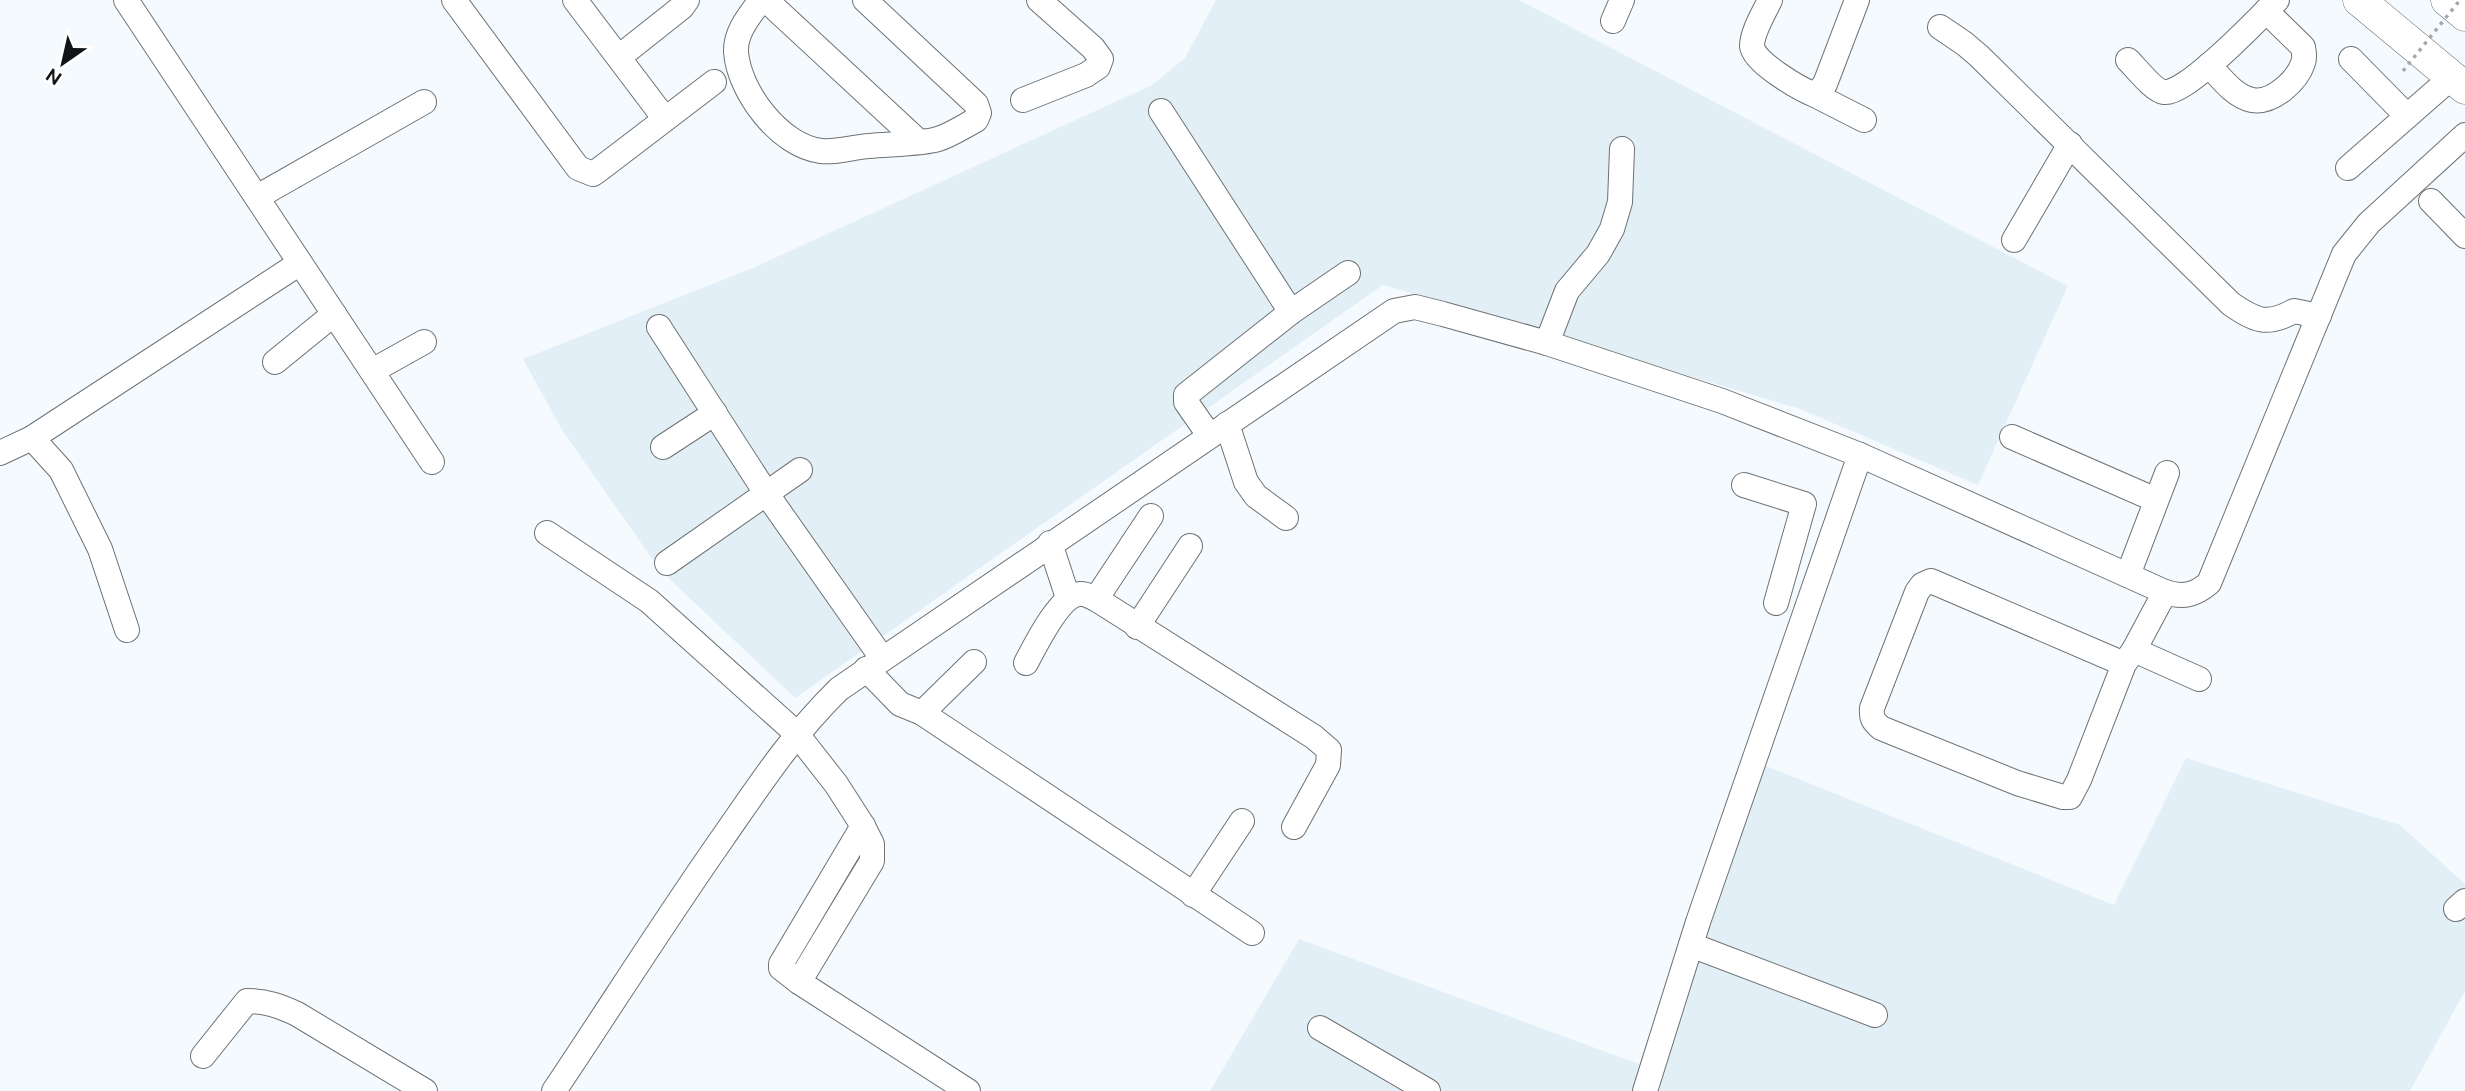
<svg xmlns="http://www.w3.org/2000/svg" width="2465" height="1091" font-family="Ubuntu,sans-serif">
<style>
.built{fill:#e3eff7}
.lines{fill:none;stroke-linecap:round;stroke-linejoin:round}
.minor-casing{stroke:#6d7275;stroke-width:26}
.major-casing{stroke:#6d7275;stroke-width:33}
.minor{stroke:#fff;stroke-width:24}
.major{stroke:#fff;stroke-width:32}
.path-bridge{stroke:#a5a9ac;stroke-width:3.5;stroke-dasharray:3.5 5;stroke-linecap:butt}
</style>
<rect width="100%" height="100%" fill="#f5fafe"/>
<g class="built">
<path d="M 1216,0 L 1519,0 L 2068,286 L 1978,485 L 1800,409 L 1383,285 L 795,698 L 660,570 L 562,430 L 523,359 L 755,267 L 1152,85 L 1185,58 Z"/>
<path d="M 1746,758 L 2114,905 L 2186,758 L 2400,825 L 2465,884 L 2465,991 L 2410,1091 L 1210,1091 L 1299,939 L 1639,1064 Z"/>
</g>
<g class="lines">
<g class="minor-casing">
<g id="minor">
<path d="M 126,0 L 432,462"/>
<path d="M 454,0 L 578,168 L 593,174 L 600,169 L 714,82"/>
<path d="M 575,0 L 665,119"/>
<path d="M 761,0 C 750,15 735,32 736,52 C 739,92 780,146 821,151 C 836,153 853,147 869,146 C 887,144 922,144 938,139 C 951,135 964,126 976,120 L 979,113 L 976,104 L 865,0"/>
<path d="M 766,0 L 918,141"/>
<path d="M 1770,0 C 1764,13 1752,32 1752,46 C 1753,62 1800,89 1815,95 L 1825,84 L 1857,0"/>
<path d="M 1613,21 L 1622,0"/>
<path d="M 1940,27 L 1965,44 L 1979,56 L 2231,304 C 2256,321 2267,326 2294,311 L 2319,316"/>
<path d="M 619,57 L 682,7 L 687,0"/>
<path d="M 2351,59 L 2407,116"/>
<path d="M 2128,60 C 2136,68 2154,91 2164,92 C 2185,96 2260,17 2277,0"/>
<path d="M 2209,65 C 2221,78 2234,96 2252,100 C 2272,104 2297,81 2303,63 C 2305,58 2304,52 2303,47 L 2266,11"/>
<path d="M 1815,95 L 1864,120"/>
<path d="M 1023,100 L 1086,75 L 1098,67 L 1101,59 L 1093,48 L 1039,0"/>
<path d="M 1161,111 L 1291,312"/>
<path d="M 2348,168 L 2452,77"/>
<path d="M 257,197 L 424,102"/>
<path d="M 2431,201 L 2465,236"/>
<path d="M 2014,240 L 2070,144"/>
<path d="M 659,327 L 766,493 L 882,658"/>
<path d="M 1547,343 L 1567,291 L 1598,254 L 1612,229 L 1620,202 L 1622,149"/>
<path d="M 275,362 L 334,314"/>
<path d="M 372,371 L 424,342"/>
<path d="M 1227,424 L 1246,482 L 1256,496 L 1286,518"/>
<path d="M 1209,435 L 1186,402 L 1186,395 L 1291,312 L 1348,273"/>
<path d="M 2012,437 L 2156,500"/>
<path d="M 32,438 L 61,470 L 100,549 L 127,630"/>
<path d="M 663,447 L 715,413"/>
<path d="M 0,453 L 32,438 L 300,263"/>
<path d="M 1744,485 L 1804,504 L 1776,603"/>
<path d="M 547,533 L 649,601 L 796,733 L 836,784 L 863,826 L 872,844 L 872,861 L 799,982"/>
<path d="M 1050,543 L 1068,598"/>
<path d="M 667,563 L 800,470"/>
<path d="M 2128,575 L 2167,473"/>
<path d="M 1096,599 L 1314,737 L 1329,750 L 1328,765 L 1294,827"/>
<path d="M 1137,627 L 1190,546"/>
<path d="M 2134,650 L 2199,679"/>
<path d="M 1026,663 C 1035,646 1060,595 1080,594 C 1085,593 1091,597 1096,599 L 1151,516"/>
<path d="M 2124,664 L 1931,581 L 1922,585 L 1917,592 L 1872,708 C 1871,718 1873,721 1881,728 L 2017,783 L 2063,797 L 2070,797 L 2079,780 L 2124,664 L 2134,650 L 2165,592"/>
<path d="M 866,669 L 900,704 L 922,713 L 974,662"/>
<path d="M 922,713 L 1252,933"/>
<path d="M 863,826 L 781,964 L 781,968 L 799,982 L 968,1091"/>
<path d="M 1193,895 L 1242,821"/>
<path d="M 2456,909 L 2465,901"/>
<path d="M 1691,945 L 1875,1015"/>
<path d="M 1320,1028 L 1428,1091"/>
<path d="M 203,1056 L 247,1001 C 266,1001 280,1006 297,1014 L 425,1091"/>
<path d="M 554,1091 C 611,1006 665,920 724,836 C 760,784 793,734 839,689 L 1394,311 L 1415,307 L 1443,314 L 1547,343 L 1722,401 L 1860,455 L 2165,592 C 2183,598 2195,595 2209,583 L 2344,254 L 2369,223 L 2465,135"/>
<path d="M 1645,1091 L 1698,922 L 1860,455"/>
</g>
</g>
<g class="major-casing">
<g id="major">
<path d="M 2359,0 L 2465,88"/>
<path d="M 2447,0 L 2465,15"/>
</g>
</g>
<use href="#minor" class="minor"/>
<use href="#major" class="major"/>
<path class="path-bridge" d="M 2403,71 L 2460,0"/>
</g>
<g transform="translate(63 63) rotate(214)" stroke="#ffffff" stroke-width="5" paint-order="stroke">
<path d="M0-5L12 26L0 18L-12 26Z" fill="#111314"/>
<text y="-10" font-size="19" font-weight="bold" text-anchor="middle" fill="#111314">N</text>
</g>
</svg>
